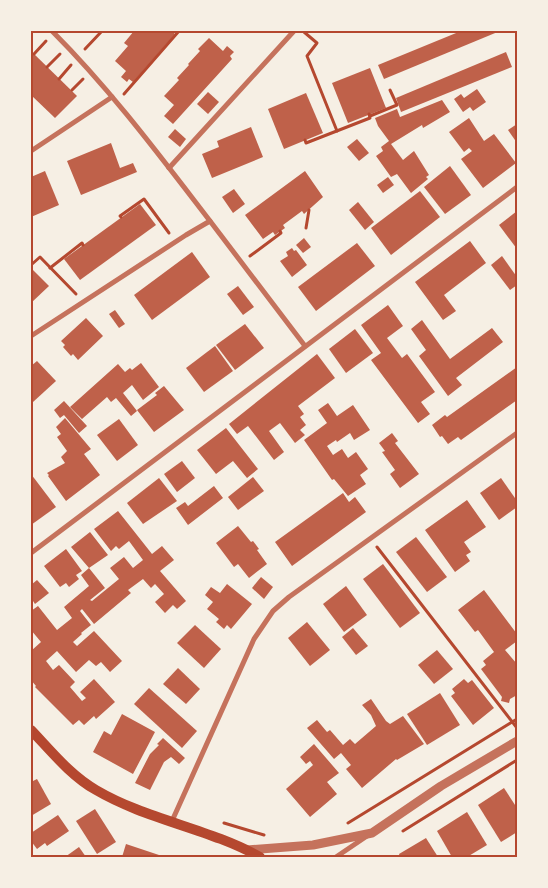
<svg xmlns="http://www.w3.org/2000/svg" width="548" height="888" font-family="Ubuntu,sans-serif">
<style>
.building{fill:#bf614a}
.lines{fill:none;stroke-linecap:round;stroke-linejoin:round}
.path{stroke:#b5482f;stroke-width:3}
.minor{stroke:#c5725c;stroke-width:5}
.tertiary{stroke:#c5725c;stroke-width:9}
.secondary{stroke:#b5482f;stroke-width:10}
.neatline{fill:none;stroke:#b5482f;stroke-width:2}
</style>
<rect width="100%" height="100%" fill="#f6efe4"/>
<g class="building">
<path d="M 134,31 L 172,31 L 175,34 L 133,82 L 129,79 L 127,82 L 121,77 L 126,71 L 115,61 L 128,46 L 124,43 Z"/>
<path d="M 461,31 L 500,31 L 384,79 L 378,65 Z"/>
<path d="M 209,38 L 223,51 L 227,46 L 234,52 L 230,56 L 232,59 L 173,124 L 164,116 L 174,105 L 164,96 L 179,80 L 177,78 L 189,65 L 188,64 L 200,51 L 198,49 Z"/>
<path d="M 31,51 L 77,96 L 55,118 L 31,95 Z"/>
<path d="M 506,52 L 512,67 L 401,112 L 396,98 Z"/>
<path d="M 370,68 L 386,108 L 348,123 L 332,83 Z"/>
<path d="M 477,89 L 486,102 L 473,111 L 470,107 L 463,112 L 454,99 L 461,94 L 464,98 Z"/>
<path d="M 208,92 L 219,102 L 208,114 L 197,104 Z"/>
<path d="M 306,93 L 323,133 L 284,149 L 268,109 Z"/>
<path d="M 442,100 L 450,112 L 423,128 L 422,125 L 391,144 L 403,160 L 414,151 L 429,175 L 426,177 L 428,179 L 411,193 L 397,174 L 391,177 L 376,156 L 383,151 L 381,147 L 389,141 L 378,126 L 375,118 L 397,109 L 400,117 Z"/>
<path d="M 469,118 L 484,141 L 494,134 L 516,163 L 483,188 L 461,159 L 472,151 L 469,148 L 464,152 L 449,132 Z"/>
<path d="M 517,124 L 517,143 L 508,130 Z"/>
<path d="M 251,127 L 263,157 L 212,178 L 202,154 L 219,147 L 217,141 Z"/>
<path d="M 175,129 L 186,139 L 180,147 L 168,137 Z"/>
<path d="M 357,139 L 369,153 L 359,161 L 347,147 Z"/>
<path d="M 111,143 L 120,168 L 133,163 L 137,172 L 81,195 L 67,161 Z"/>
<path d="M 450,166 L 471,195 L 445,214 L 424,187 Z"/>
<path d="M 45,171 L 59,205 L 31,217 L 31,177 Z"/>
<path d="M 305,171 L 323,197 L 304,214 L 302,211 L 283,225 L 285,228 L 275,235 L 273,232 L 263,239 L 245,215 Z"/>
<path d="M 388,177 L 394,185 L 383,193 L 377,185 Z"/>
<path d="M 234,189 L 245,204 L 233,213 L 222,197 Z"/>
<path d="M 420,191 L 440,217 L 391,255 L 371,228 Z"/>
<path d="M 358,202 L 374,222 L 365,230 L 349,210 Z"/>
<path d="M 140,204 L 156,225 L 80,280 L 64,259 Z"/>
<path d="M 517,211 L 517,249 L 499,225 Z"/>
<path d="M 304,238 L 311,247 L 303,253 L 296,245 Z"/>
<path d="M 470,241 L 486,263 L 444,295 L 456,311 L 443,320 L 415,282 Z"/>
<path d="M 357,243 L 375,266 L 316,311 L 298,287 Z"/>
<path d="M 292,248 L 294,251 L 296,250 L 307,265 L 292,277 L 280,261 L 288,256 L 286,252 Z"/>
<path d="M 192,252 L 210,277 L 152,320 L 134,295 Z"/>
<path d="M 502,256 L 517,277 L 517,285 L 510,290 L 491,265 Z"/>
<path d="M 31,268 L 49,286 L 31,303 Z"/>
<path d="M 238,286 L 254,307 L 243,315 L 227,294 Z"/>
<path d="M 388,305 L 403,326 L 387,338 L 402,358 L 407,354 L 435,392 L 421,402 L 430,414 L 418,423 L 371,360 L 381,353 L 361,325 Z"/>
<path d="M 115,310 L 125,324 L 119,328 L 109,314 Z"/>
<path d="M 86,318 L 103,336 L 78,360 L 73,354 L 71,356 L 63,347 L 65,345 L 61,341 Z"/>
<path d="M 422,320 L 450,359 L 492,328 L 503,342 L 456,378 L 462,385 L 448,396 L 419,356 L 426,350 L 411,329 Z"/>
<path d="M 245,324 L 264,348 L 235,370 L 216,345 Z"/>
<path d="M 355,329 L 373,353 L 346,373 L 329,349 Z"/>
<path d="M 215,346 L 233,371 L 204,392 L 186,368 Z"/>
<path d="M 317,354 L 335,378 L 298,406 L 304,414 L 300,417 L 306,425 L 300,430 L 305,435 L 295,443 L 280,423 L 269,431 L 284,452 L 274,460 L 248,426 L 237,434 L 229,424 Z"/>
<path d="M 37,361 L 56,381 L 33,402 L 31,401 L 31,366 Z"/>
<path d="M 141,363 L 159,387 L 143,400 L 132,385 L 123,393 L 137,411 L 131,416 L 116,398 L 111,402 L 107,397 L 82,419 L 70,407 L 118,364 L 125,372 L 130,368 L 132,370 Z"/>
<path d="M 517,367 L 517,400 L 461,440 L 458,437 L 448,444 L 442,436 L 440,437 L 432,425 L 445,415 L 447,417 Z"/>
<path d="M 164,386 L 184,410 L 154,432 L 137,410 L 157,395 L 155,393 Z"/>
<path d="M 64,401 L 87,426 L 79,433 L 64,415 L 60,418 L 54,410 Z"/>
<path d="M 328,403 L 337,416 L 353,405 L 370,430 L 354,440 L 350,433 L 337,442 L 336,440 L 327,446 L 333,455 L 342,449 L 348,458 L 356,452 L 368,469 L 360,475 L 366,484 L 348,496 L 334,479 L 332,480 L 304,440 L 327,423 L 318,410 Z"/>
<path d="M 65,418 L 91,449 L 84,454 L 100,475 L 66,501 L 48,476 L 49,475 L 47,473 L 65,463 L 61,457 L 67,451 L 57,437 L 61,434 L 56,427 Z"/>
<path d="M 119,419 L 138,445 L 117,461 L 97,435 Z"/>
<path d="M 226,428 L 258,469 L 247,478 L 233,461 L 216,474 L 197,450 Z"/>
<path d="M 392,433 L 398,441 L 395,443 L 419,474 L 400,488 L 390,474 L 395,470 L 382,452 L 385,451 L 379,443 Z"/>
<path d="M 182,461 L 195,478 L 177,492 L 164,474 Z"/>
<path d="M 31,474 L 56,507 L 31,525 Z"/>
<path d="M 253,477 L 264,491 L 238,510 L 228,497 Z"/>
<path d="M 159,478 L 177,501 L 143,524 L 127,503 Z"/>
<path d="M 501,478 L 517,501 L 517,507 L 499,520 L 480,493 Z"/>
<path d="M 214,486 L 223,498 L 188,525 L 176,508 L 185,502 L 188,506 Z"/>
<path d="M 343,493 L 349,502 L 355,497 L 366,512 L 292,566 L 275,542 Z"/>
<path d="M 467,500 L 486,527 L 464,542 L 471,552 L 466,555 L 470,561 L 455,572 L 425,530 Z"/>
<path d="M 118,511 L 152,554 L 162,546 L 174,560 L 160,571 L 186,601 L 177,609 L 173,605 L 165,613 L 155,602 L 164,594 L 155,584 L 151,588 L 143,579 L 128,590 L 131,593 L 94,624 L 82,609 L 80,611 L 91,625 L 81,633 L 82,634 L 73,642 L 77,646 L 94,631 L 122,661 L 110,672 L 101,662 L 96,666 L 89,660 L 76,672 L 57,651 L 46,661 L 53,670 L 59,665 L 75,682 L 70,687 L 82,701 L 86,698 L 80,692 L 94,679 L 115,702 L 96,719 L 94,716 L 84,725 L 79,720 L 73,725 L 35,687 L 36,686 L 31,680 L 31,651 L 41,642 L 31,630 L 31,611 L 38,606 L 57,630 L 72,618 L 64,607 L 89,586 L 81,575 L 89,568 L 71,547 L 90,532 L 108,555 L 89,568 L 105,588 L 90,600 L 92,601 L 119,579 L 110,568 L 124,557 L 133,568 L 143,560 L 129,541 L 119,549 L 116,546 L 111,551 L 94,529 Z"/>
<path d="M 238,526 L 251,542 L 253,541 L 259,549 L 257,550 L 267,564 L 249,578 L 238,564 L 234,567 L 216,543 Z"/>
<path d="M 416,537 L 447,577 L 427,592 L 396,552 Z"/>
<path d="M 66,549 L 82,571 L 76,575 L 79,579 L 69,587 L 66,583 L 60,587 L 44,566 Z"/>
<path d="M 383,564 L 420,613 L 400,628 L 363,579 Z"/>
<path d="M 261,577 L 273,587 L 264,599 L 252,588 Z"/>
<path d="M 37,580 L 49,593 L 35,604 L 31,598 L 31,585 Z"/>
<path d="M 227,584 L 252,604 L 231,629 L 227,625 L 224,629 L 216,622 L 219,619 L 207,609 L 213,602 L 205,595 L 211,587 L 220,593 Z"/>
<path d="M 346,586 L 367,615 L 344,632 L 323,604 Z"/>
<path d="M 484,590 L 517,634 L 517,641 L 505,650 L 517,664 L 517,695 L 510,699 L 509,703 L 501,701 L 502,697 L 481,669 L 486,665 L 483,661 L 494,652 L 478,630 L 475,632 L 458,610 Z"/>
<path d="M 307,622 L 330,650 L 310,666 L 288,638 Z"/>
<path d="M 195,625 L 221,649 L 204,668 L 177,643 Z"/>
<path d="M 353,628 L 368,646 L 356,655 L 342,637 Z"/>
<path d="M 437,650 L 453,669 L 434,684 L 418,665 Z"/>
<path d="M 178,668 L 200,689 L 186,704 L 163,684 Z"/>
<path d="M 464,679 L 468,683 L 472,680 L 494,708 L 473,725 L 451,696 L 455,693 L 452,689 Z"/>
<path d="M 149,688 L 197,731 L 182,748 L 134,704 Z"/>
<path d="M 440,693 L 460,725 L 427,745 L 407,714 Z"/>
<path d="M 371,699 L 386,721 L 390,724 L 403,716 L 424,744 L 397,760 L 396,759 L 362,788 L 346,769 L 351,765 L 341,753 L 334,759 L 307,728 L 317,720 L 327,732 L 330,730 L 343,745 L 350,739 L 355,744 L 376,726 L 371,715 L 362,705 Z"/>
<path d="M 122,714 L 155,732 L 133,774 L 93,752 L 104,731 L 111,735 Z"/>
<path d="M 163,738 L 185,758 L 179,764 L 171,757 L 164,762 L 150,790 L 135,783 L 150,754 L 159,745 L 157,744 Z"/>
<path d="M 314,744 L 339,773 L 327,782 L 337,794 L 310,817 L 286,789 L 313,765 L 310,761 L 306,764 L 300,757 Z"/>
<path d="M 37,779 L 51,804 L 31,816 L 31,782 Z"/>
<path d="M 504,788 L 517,808 L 517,832 L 501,842 L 478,805 Z"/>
<path d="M 95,809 L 116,842 L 97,854 L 76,821 Z"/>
<path d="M 467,812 L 487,845 L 467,857 L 452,857 L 437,831 Z"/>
<path d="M 58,815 L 69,831 L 47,846 L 45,843 L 37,849 L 31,841 L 31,833 Z"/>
<path d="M 426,838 L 438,857 L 400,857 L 399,854 Z"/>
<path d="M 126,844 L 162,856 L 162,857 L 122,857 Z"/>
<path d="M 79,847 L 86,857 L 65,857 Z"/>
</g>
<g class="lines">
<g class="path">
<path d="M 304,32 L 317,43 L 307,56 L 337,131"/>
<path d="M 85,49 L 102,31"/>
<path d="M 34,54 L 46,41"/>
<path d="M 47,67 L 60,54"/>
<path d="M 59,79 L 71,65"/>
<path d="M 72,90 L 83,79"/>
<path d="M 124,94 L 179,31"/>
<path d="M 370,116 L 397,105 L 390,90"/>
<path d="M 305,140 L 306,143 L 370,118 L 369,114"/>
<path d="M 121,217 L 120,216 L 144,199 L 169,233"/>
<path d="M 306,228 L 309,210"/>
<path d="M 250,256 L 281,233 L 280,231"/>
<path d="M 31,265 L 40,257 L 76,294"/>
<path d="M 50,268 L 82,243 L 83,245"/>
<path d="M 377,547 L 517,728"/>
<path d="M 224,823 L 264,835"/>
<path d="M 348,823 L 517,719"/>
<path d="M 403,831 L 517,760"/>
</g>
<g class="minor">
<path d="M 52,31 C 110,89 160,156 210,221"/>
<path d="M 31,151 L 112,97"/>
<path d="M 169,168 L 294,31"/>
<path d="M 31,336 L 186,235 L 210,221 L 305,346"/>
<path d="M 31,553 L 517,187"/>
<path d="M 172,821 L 254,639 L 273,611 L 289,597 L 517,433"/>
<path d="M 336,857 L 367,836"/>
</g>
<path class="tertiary" d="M 247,850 L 313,845 L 372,833 L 441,786 L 517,741"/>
<path class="secondary" d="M 31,730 C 51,751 71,776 96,790 C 147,820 208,828 260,857"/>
</g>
<rect width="548" height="888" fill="none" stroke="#f6efe4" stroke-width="65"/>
<rect x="32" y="32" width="484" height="824" class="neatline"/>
</svg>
